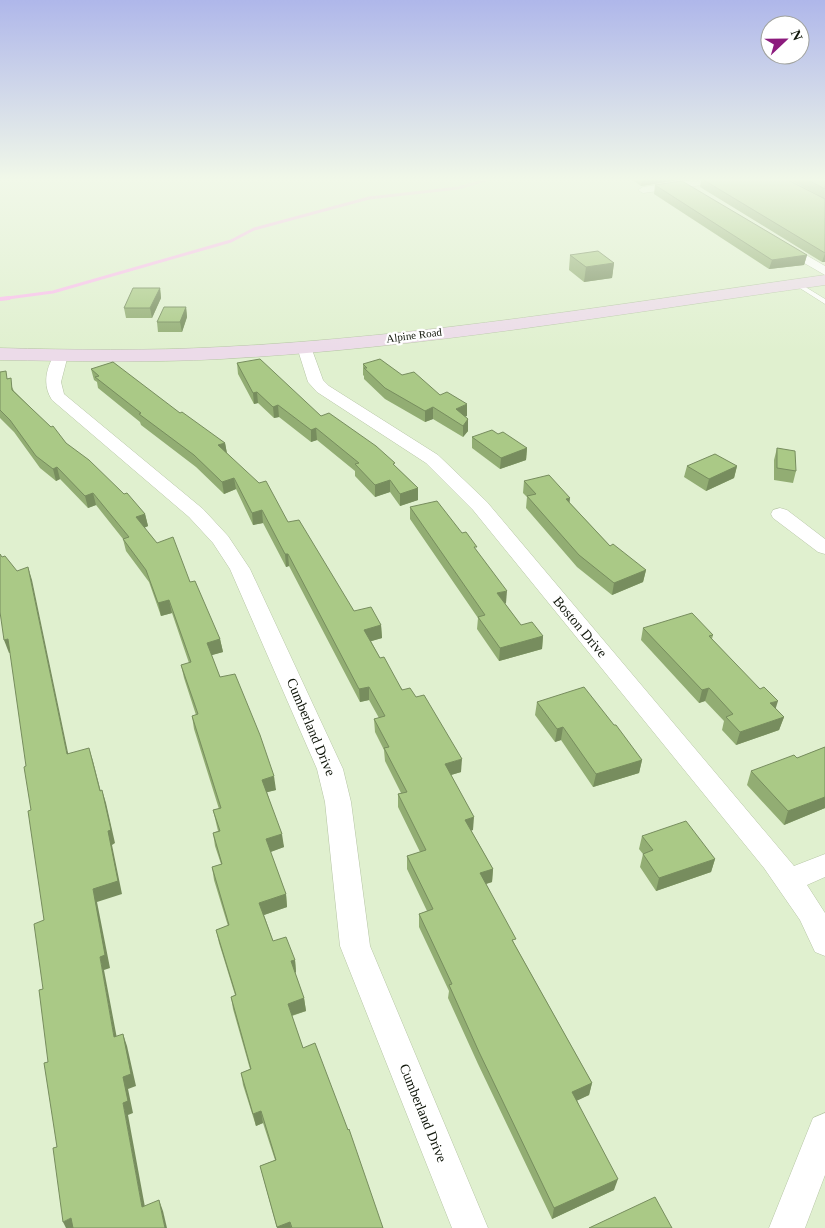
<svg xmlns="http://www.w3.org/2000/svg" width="825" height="1228" font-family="Georgia,serif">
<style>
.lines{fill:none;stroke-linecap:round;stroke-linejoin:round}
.stream-far1{stroke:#fbbbed;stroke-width:3}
.stream{stroke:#fbbbed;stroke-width:4}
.service-casing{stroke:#b6c5a5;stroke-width:1}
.minor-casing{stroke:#b6c5a5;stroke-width:1}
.secondary-casing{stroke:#b6c5a5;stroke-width:1}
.service{fill:#fff;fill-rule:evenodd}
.minor{fill:#fff;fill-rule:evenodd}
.secondary{fill:#ecdbe9;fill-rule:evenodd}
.wall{fill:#92ad73}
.shaded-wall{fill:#778d5e}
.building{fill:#aac986;stroke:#778d5e}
.labels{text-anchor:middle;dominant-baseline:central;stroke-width:4.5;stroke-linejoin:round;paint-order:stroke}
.far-street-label{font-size:11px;fill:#11170b;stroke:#fff}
.street-label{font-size:14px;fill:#11170b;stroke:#fff}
</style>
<rect width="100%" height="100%" fill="#e0f0cf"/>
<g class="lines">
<path class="stream-far1" d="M 0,299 L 53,292 L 231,241 L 254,229 L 369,198 L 458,188 L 489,179"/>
<path class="stream" d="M 0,299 L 9,298"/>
<g class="service-casing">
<path id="service" d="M 795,283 L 799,283 L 825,299 L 825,304 L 795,285 Z"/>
</g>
<g class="minor-casing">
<g id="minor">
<path d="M 699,179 L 729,179 L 724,182 L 643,193 L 638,190 L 643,187 Z"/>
<path d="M 782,241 L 825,266 L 825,275 L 778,248 L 776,245 L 778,242 Z"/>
<path d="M 304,343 L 309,344 L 311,347 L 323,380 L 329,386 L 438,455 L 487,502 L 794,866 L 825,854 L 825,877 L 807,885 L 825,913 L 825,956 L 815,952 L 800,920 L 764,868 L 473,510 L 426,463 L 317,392 L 308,382 L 297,347 L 299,344 Z"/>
<path d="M 61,351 L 66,352 L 68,355 L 61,382 L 64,394 L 203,509 L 228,536 L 250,569 L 343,769 L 351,802 L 370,946 L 488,1228 L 452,1228 L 340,946 L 325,802 L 317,769 L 230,569 L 213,543 L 189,517 L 52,400 C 42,385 46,367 56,352 Z"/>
<path d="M 780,508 L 787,510 L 825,539 L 825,554 L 818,552 L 773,518 L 771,514 L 773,510 Z"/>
<path d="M 825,1113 L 825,1175 L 805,1228 L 769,1228 L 813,1118 Z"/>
</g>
</g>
<g class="secondary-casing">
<path id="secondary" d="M 825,275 L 825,285 C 624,313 424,348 221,359 C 147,363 74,361 0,360 L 0,348 C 74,350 147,351 221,347 C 423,337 624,303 825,275 Z"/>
</g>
<use href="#service" class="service"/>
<use href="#minor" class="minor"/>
<use href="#secondary" class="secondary"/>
</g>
<g class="wall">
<path d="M 631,179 L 685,179 L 641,186 Z"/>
<path d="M 701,179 L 786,179 L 816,194 L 788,179 L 825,179 L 825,262 L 822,262 L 700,187 Z"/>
<path d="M 655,185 L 807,255 L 804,265 L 769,269 L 654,194 Z"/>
<path d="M 570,255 L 614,263 L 612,278 L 584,282 L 569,270 Z"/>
<path d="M 160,288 L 161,298 L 152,318 L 126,318 L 124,308 Z"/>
<path d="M 186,307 L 187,317 L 182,332 L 158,332 L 157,322 Z"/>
<path d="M 237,363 L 321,416 L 395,466 L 418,488 L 418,500 L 400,506 L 390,492 L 375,497 L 355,476 L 355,471 L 317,440 L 311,442 L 279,417 L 274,418 L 258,403 L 254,404 L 238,374 Z"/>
<path d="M 363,364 L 402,375 L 440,395 L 467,416 L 465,416 L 468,419 L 468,431 L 463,437 L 433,419 L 425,422 L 385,399 L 364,379 L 364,376 L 363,375 Z"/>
<path d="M 91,369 L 180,413 L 225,443 L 227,453 L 288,522 L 354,611 L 381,625 L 382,638 L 371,641 L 380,658 L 461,772 L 451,775 L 473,830 L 471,830 L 493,869 L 492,882 L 486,884 L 515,945 L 592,1083 L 589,1095 L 577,1100 L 614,1190 L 552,1219 L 478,1064 L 448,998 L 449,991 L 419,927 L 419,914 L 427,911 L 407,869 L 407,856 L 420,852 L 398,807 L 398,794 L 401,793 L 385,761 L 384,750 L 375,732 L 374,719 L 379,718 L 369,700 L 360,702 L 289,566 L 286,567 L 263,523 L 253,525 L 236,489 L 224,494 L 196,467 L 141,425 L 140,422 L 98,388 L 97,382 L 94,380 Z"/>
<path d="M 0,372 L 8,379 L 14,391 L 66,443 L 145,514 L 148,526 L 144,528 L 190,582 L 220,639 L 223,652 L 211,655 L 220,677 L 276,790 L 267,792 L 284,847 L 270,852 L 286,894 L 287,907 L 264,915 L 273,941 L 295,960 L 296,972 L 295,973 L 304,998 L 306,1011 L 292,1016 L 303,1048 L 383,1228 L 277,1228 L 260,1166 L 275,1160 L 263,1123 L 256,1126 L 243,1085 L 241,1073 L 250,1069 L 233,1009 L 231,997 L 235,995 L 219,943 L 216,930 L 228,926 L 214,880 L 212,867 L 221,864 L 215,846 L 213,833 L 218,831 L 213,810 L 219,809 L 194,729 L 192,716 L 196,715 L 184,678 L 181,665 L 189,663 L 172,613 L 161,616 L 149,582 L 126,551 L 123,539 L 96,505 L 88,508 L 60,479 L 56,481 L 40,468 L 14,432 L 0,418 Z"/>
<path d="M 498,434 L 527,448 L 526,460 L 500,469 L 472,448 L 472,437 Z"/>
<path d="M 777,448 L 796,471 L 793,483 L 774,480 L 774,460 Z"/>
<path d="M 687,466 L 737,466 L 734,478 L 706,491 L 684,477 Z"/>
<path d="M 524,481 L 570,503 L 610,546 L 646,570 L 643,582 L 612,595 L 577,567 L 526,508 L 527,497 L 523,493 Z"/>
<path d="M 410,507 L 462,533 L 477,551 L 506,603 L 505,604 L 521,625 L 543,636 L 542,649 L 499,661 L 477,629 L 478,618 L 410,519 Z"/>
<path d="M 643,628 L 713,635 L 712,639 L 784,717 L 779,730 L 736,745 L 722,730 L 724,721 L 705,701 L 699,703 L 641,640 Z"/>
<path d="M 537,702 L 642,760 L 639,773 L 593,787 L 561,740 L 555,742 L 535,715 Z"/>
<path d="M 825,747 L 825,808 L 784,825 L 747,785 L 751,771 L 797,758 Z"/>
<path d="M 642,836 L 715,859 L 711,872 L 656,891 L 640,867 L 643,854 L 639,849 Z"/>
</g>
<g class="shaded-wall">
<path d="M 642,179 L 685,179 L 641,186 Z"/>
<path d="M 825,253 L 825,262 L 822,262 Z"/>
<path d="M 807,255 L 804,265 L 769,269 L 772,260 Z"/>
<path d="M 614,263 L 612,278 L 584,282 L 586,267 Z"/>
<path d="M 160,288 L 161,298 L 152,318 L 150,308 Z"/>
<path d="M 186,307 L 187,317 L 182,332 L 180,322 Z"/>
<path d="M 257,392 L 258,403 L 254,404 L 253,393 Z"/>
<path d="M 467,404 L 467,416 L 456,420 L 456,409 Z"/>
<path d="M 278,405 L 279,417 L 274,418 L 273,407 Z"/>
<path d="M 433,407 L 433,419 L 425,422 L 425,411 Z"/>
<path d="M 468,419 L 468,431 L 463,437 L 463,426 Z"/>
<path d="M 316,428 L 317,440 L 311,442 L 311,430 Z"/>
<path d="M 225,443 L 227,454 L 218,445 Z"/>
<path d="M 527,448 L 526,460 L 500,469 L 501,458 Z"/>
<path d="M 737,466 L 734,478 L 706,491 L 709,479 Z"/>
<path d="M 57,467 L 60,479 L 56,481 L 53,469 Z"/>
<path d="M 234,478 L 236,489 L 224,494 L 222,482 Z"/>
<path d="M 390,480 L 390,492 L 375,497 L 375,485 Z"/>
<path d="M 418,488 L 418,500 L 400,506 L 400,494 Z"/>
<path d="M 93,493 L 96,505 L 88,508 L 85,496 Z"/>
<path d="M 570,498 L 569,510 L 566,499 Z"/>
<path d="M 262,510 L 263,523 L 253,525 L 252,513 Z"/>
<path d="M 145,514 L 148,526 L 139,530 L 136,517 Z"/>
<path d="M 285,554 L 288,554 L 289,566 L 286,567 Z"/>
<path d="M 28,567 L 32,580 L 71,767 L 67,754 Z"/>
<path d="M 646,570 L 643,582 L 612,595 L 614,583 Z"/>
<path d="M 507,591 L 506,603 L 496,606 L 497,593 Z"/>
<path d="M 169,600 L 172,613 L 161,616 L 158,603 Z"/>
<path d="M 381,625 L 382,638 L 365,643 L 364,630 Z"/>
<path d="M 543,636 L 542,649 L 499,661 L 500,648 Z"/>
<path d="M 8,639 L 13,652 L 9,653 L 4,640 Z"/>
<path d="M 220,639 L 223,652 L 209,656 L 207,643 Z"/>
<path d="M 369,687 L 369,700 L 360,702 L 359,689 Z"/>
<path d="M 709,688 L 705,701 L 699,703 L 702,690 Z"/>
<path d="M 778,701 L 774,714 L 770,703 Z"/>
<path d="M 784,717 L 779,730 L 736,745 L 740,732 Z"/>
<path d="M 563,727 L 561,740 L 555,742 L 557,729 Z"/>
<path d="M 89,748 L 93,761 L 104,804 L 100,791 Z"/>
<path d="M 462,759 L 461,772 L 444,777 L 445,764 Z"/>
<path d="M 642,760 L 639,773 L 593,787 L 596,774 Z"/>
<path d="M 274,776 L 276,790 L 264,793 L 262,780 Z"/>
<path d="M 102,790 L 106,803 L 115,843 L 112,845 L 122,894 L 97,902 L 110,968 L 104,970 L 119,1049 L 114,1037 L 100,957 L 93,889 L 108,831 Z"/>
<path d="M 825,797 L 825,808 L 784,825 L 788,811 Z"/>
<path d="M 474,817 L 473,830 L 465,833 L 465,820 Z"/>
<path d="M 282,834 L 284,847 L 268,853 L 266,839 Z"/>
<path d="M 715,859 L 711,872 L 656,891 L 659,878 Z"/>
<path d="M 493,869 L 492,882 L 479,886 L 480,873 Z"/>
<path d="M 286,894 L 287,907 L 261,916 L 259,903 Z"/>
<path d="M 295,960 L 296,972 L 293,974 L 291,961 Z"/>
<path d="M 304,998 L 306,1011 L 290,1016 L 288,1004 Z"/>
<path d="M 123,1034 L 127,1046 L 136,1086 L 128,1089 L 133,1113 L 128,1115 L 147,1218 L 142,1207 L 123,1103 Z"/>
<path d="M 592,1083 L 589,1095 L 570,1104 L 572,1092 Z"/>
<path d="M 261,1111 L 263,1123 L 256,1126 L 253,1114 Z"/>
<path d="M 618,1179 L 614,1190 L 552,1219 L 554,1208 Z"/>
<path d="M 159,1200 L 163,1211 L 167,1228 L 165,1228 Z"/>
<path d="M 71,1218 L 77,1228 L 66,1228 L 63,1222 Z"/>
<path d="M 290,1222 L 291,1228 L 277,1228 L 277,1227 Z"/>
</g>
<g class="building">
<path d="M 702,179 L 786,179 L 825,199 L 825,253 Z"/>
<path d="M 806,179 L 825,179 L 825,189 Z"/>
<path d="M 682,181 L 807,255 L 772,260 L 655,185 Z"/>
<path d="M 598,251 L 614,263 L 586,267 L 570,255 Z"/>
<path d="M 133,288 L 160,288 L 150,308 L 124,308 Z"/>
<path d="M 164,307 L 186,307 L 180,322 L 157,322 Z"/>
<path d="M 260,359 L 321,416 L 329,413 L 376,446 L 395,463 L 393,464 L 418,488 L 400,494 L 390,480 L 375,485 L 355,464 L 359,463 L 316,428 L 311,430 L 278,405 L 273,407 L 257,392 L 253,393 L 237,363 Z"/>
<path d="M 380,359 L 402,375 L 414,372 L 440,395 L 447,392 L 467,404 L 456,409 L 468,419 L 463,426 L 433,407 L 425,411 L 385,388 L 364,368 L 367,368 L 363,364 Z"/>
<path d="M 113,362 L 180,413 L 182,412 L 225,443 L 218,445 L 259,483 L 266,481 L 288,522 L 299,520 L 354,611 L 371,607 L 381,625 L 364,630 L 380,658 L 384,657 L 402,690 L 410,688 L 416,697 L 424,695 L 462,759 L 445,764 L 474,817 L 465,820 L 493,869 L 480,873 L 516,939 L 512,940 L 592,1083 L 572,1092 L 618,1179 L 554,1208 L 479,1052 L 449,985 L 452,984 L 419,914 L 433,909 L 407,856 L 426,850 L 398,794 L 407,792 L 384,748 L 389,747 L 374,719 L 385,716 L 369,687 L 359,689 L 288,554 L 285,554 L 262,510 L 252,513 L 234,478 L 222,482 L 194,455 L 139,414 L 141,413 L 95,377 L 99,376 L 91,369 Z"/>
<path d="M 6,371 L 7,379 L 11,378 L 12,390 L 51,427 L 53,426 L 66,443 L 89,460 L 124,494 L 127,493 L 145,514 L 136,517 L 157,543 L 173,537 L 190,582 L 195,581 L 220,639 L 207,643 L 220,677 L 235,674 L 260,735 L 274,776 L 262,780 L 282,834 L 266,839 L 286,894 L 259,903 L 273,941 L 286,937 L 295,960 L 291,961 L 304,998 L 288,1004 L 303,1048 L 315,1043 L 348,1130 L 349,1129 L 383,1228 L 292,1228 L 290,1222 L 277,1227 L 260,1166 L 276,1160 L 261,1111 L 253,1114 L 241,1073 L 251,1069 L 231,997 L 236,995 L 216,930 L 229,925 L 212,867 L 222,864 L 213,833 L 220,831 L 213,810 L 221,808 L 192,716 L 198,714 L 181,665 L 191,662 L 169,600 L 158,603 L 146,570 L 123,539 L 129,537 L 93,493 L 85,496 L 57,467 L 53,469 L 36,456 L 10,420 L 0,410 L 0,372 Z"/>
<path d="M 492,430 L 498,434 L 503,432 L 527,448 L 501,458 L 472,437 Z"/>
<path d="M 777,448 L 795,451 L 796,471 L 777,468 Z"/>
<path d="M 715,454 L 737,466 L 709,479 L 687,466 Z"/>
<path d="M 549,475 L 570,498 L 566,499 L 610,546 L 613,544 L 646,570 L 614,583 L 579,555 L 527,496 L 536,494 L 524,481 Z"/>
<path d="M 437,501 L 462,533 L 466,532 L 477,547 L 474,547 L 507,591 L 497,593 L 521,625 L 532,622 L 543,636 L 500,648 L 478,617 L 485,615 L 410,507 Z"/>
<path d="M 0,554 L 2,557 L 5,556 L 17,571 L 28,567 L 67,754 L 89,748 L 100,791 L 102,790 L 111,830 L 108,831 L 118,881 L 93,889 L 105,955 L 100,957 L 114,1037 L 123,1034 L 131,1074 L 123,1077 L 128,1101 L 123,1103 L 142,1207 L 159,1200 L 165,1228 L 73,1228 L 71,1218 L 63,1222 L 53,1148 L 57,1147 L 44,1063 L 48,1062 L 39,990 L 43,989 L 34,924 L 44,920 L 28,811 L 31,810 L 24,767 L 26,766 L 8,639 L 4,640 L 0,612 Z"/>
<path d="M 692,613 L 713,635 L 709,636 L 760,689 L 764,687 L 778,701 L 770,703 L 784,717 L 740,732 L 726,717 L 733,714 L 709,688 L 702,690 L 643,628 Z"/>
<path d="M 584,687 L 614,725 L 616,725 L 642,760 L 596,774 L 563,727 L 557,729 L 537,702 Z"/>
<path d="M 825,747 L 825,797 L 788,811 L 751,771 L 794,755 L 797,758 Z"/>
<path d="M 686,821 L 715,859 L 659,878 L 643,854 L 653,850 L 642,836 Z"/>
<path d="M 655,1197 L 672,1228 L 589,1228 Z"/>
</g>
<linearGradient id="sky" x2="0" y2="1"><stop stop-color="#afb7ea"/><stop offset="0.51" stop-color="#f1f8e9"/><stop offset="1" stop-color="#f1f8e9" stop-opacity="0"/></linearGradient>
<rect width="825" height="351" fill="url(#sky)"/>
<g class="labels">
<g class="far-street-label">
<text transform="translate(414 335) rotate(-7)">Alpine Road</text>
</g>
<g class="street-label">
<text transform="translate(580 627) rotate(50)">Boston Drive</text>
<text transform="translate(311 727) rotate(67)">Cumberland Drive</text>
<text transform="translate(423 1113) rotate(68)">Cumberland Drive</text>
</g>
</g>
<g transform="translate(785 40) rotate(68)"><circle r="24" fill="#ffffff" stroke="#a0a29d"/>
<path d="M0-4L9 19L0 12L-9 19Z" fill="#8c1b7d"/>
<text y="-8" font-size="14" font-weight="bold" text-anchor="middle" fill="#11170b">N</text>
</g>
</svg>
